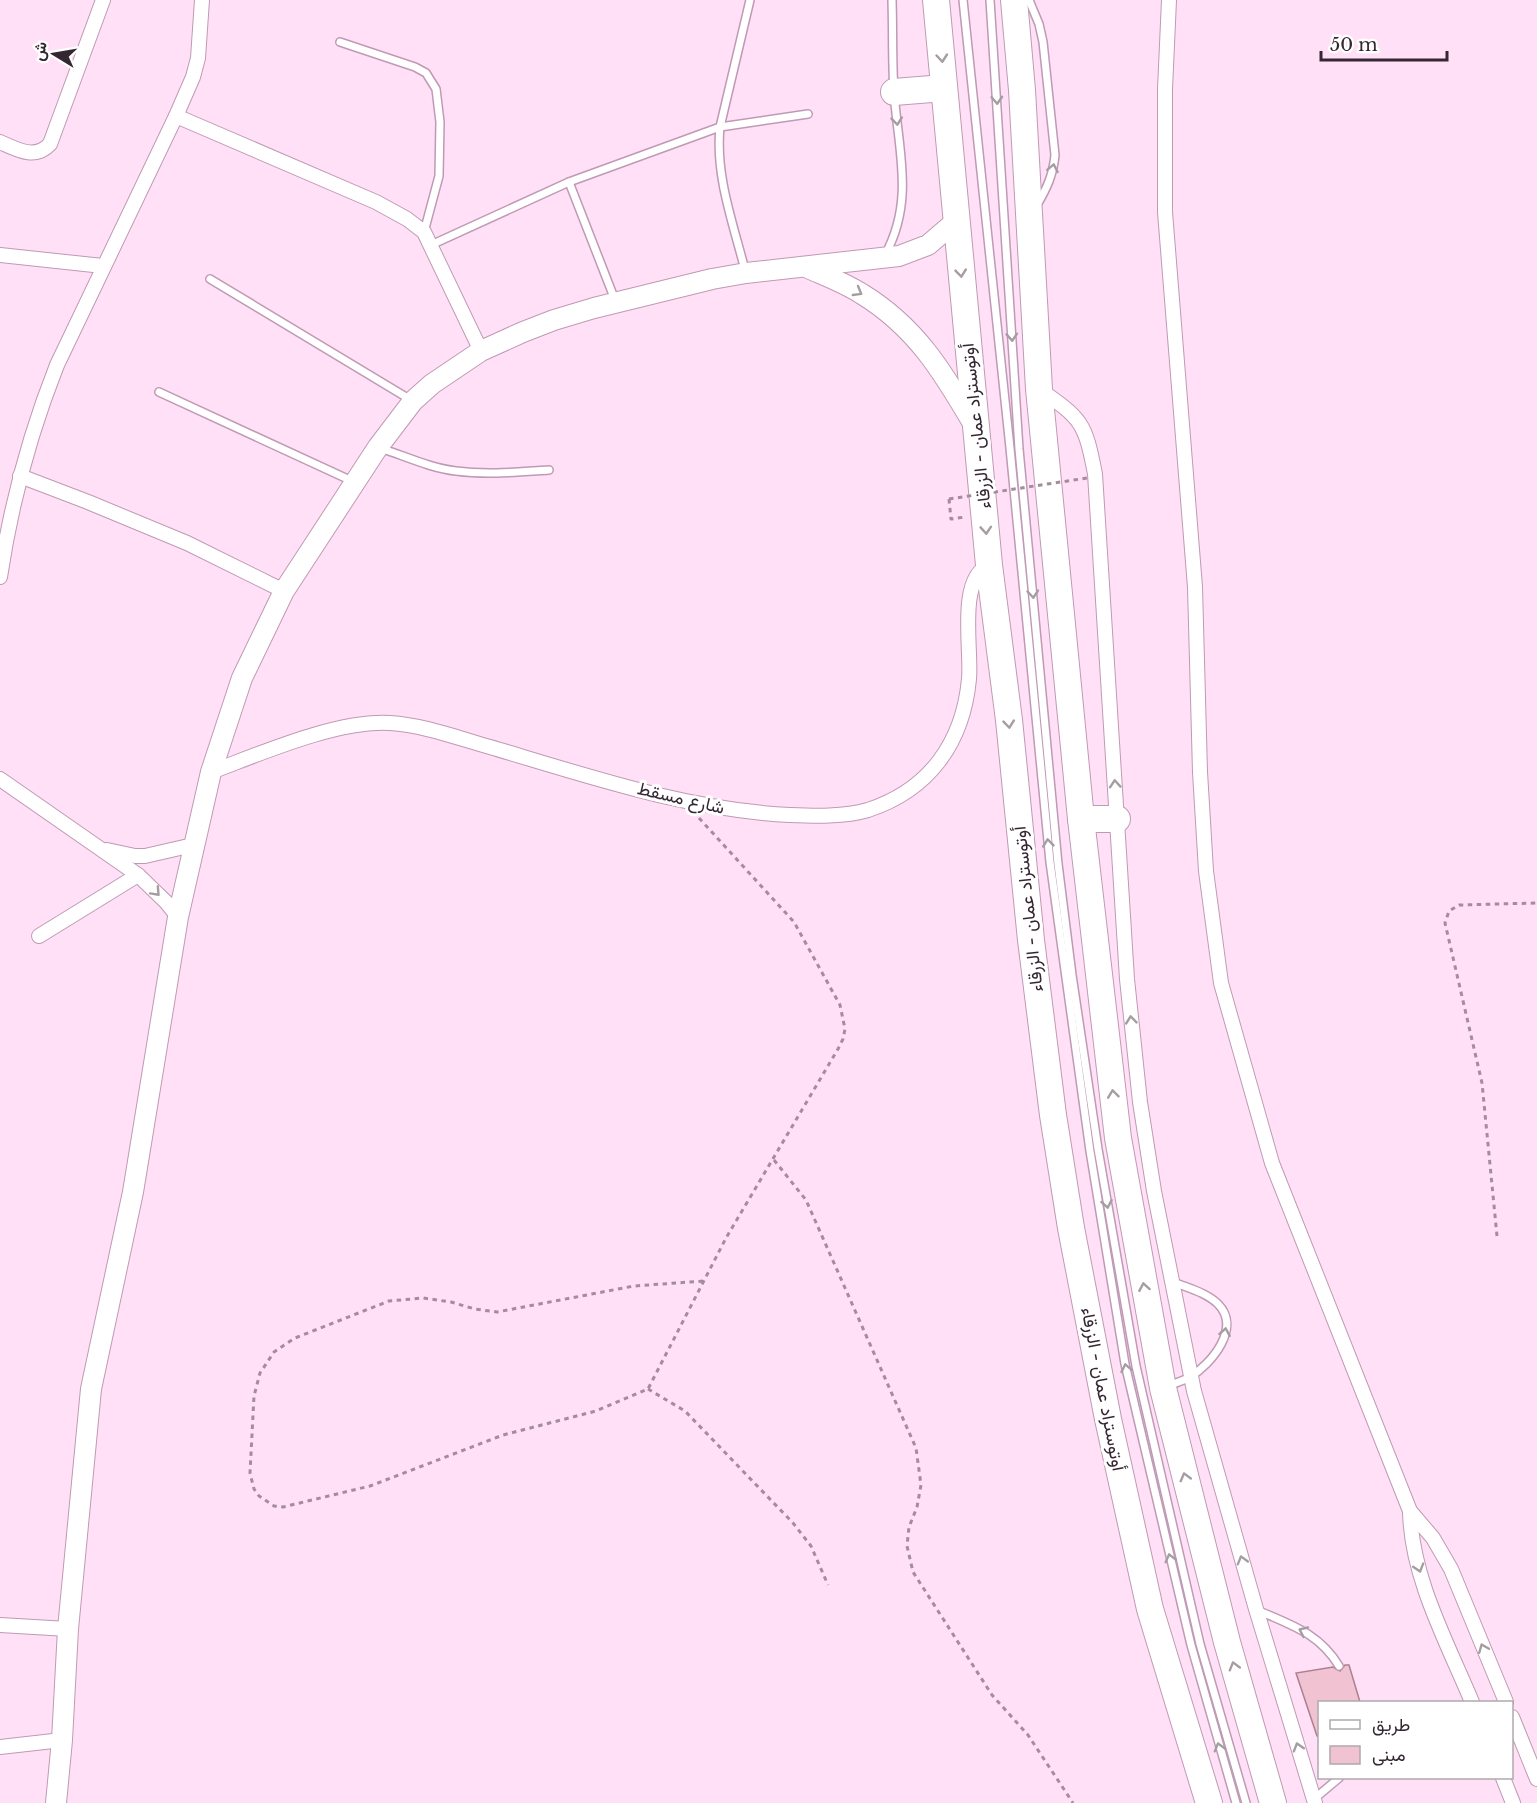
<svg xmlns="http://www.w3.org/2000/svg" width="1537" height="1803" font-family="'Libre Baskerville',Vazirmatn,serif">
<style>
.building{fill:#f0c2d2;stroke:#ab8190;stroke-width:1.5}
.lines{fill:none;stroke-linecap:round;stroke-linejoin:round}
.lane-casing{stroke:#bf9ab5;stroke-width:10}
.street-casing{stroke:#bf9ab5;stroke-width:16}
.secondary-casing{stroke:#bf9ab5;stroke-width:22}
.highway-casing{stroke:#bf9ab5;stroke-width:28}
.path{stroke:#a48c9d;stroke-width:3;stroke-dasharray:4.5 4.5;stroke-linecap:butt}
.lane{stroke:#fff;stroke-width:7}
.street{stroke:#fff;stroke-width:14}
.secondary{stroke:#fff;stroke-width:20}
.highway{stroke:#fff;stroke-width:26}
.path-bridge{stroke:#a48c9d;stroke-width:3;stroke-dasharray:4.5 4.5;stroke-linecap:butt}
.oneway{stroke:#a49ea3}
.labels{text-anchor:middle;dominant-baseline:central;stroke-width:6;stroke-linejoin:round;paint-order:stroke}
.street-label{font-size:18px;fill:#352732;stroke:#fff}
</style>
<rect width="100%" height="100%" fill="#ffe0f6"/>
<path class="building" d="M 1345,1665 L 1349,1665 L 1360,1702 L 1320,1702 L 1320,1736 L 1317,1736 L 1296,1673 L 1333,1667 L 1340,1671 Z"/>
<g class="lines">
<g class="lane-casing">
<g id="lane">
<path d="M 963,0 L 1010,448 L 1050,862 L 1090,1151 L 1125,1364 L 1191,1645 L 1236,1803"/>
<path d="M 990,0 L 1019,449 L 1058,864 L 1072,975 L 1098,1149 L 1136,1366 L 1200,1644 L 1246,1803"/>
<path d="M 1029,0 L 1039,24 L 1043,42 L 1055,155 C 1053,175 1047,188 1037,205"/>
<path d="M 340,42 L 415,67 L 426,73 L 436,89 L 440,122 L 439,176 L 424,232"/>
<path d="M 569,182 L 615,300"/>
<path d="M 431,245 L 569,182 L 720,127 L 808,114"/>
<path d="M 885,255 C 915,200 898,150 894,92 C 892,62 893,31 892,0"/>
<path d="M 745,270 C 733,223 715,175 720,127 L 750,0"/>
<path d="M 210,279 L 411,400"/>
<path d="M 159,392 L 352,481"/>
<path d="M 380,448 C 405,456 430,468 456,471 C 487,475 518,472 549,470"/>
<path d="M 1168,1386 C 1175,1383 1183,1381 1190,1377 C 1211,1364 1242,1328 1218,1304 C 1206,1292 1187,1288 1171,1281"/>
<path d="M 1257,1610 C 1291,1625 1319,1633 1339,1666"/>
<path d="M 1314,1799 L 1339,1778"/>
</g>
</g>
<g class="street-casing">
<g id="street">
<path d="M 1169,0 L 1165,89 L 1165,212 L 1195,587 L 1200,772 L 1206,871 L 1221,983 L 1272,1163 L 1410,1511 C 1411,1577 1447,1642 1472,1702"/>
<path d="M 176,116 L 376,202 L 407,219 L 424,232 L 481,351"/>
<path d="M 0,142 C 18,150 35,160 50,144 L 103,0"/>
<path d="M 0,255 L 103,266"/>
<path d="M 1039,389 C 1082,419 1085,422 1095,474 L 1127,979 L 1140,1102 L 1154,1191 L 1194,1391 L 1256,1609 L 1315,1803"/>
<path d="M 20,476 L 88,502 L 187,543 L 284,591"/>
<path d="M 0,577 C 11,504 30,433 57,365 L 176,116 L 193,77 L 198,58 L 202,0"/>
<path d="M 211,772 C 262,753 337,720 390,723 C 423,725 458,738 490,747 C 588,776 687,810 790,815 C 815,816 844,817 868,810 C 929,790 963,743 969,679 C 972,650 957,579 989,565"/>
<path d="M 0,779 L 138,875 L 166,902 L 178,917"/>
<path d="M 107,850 L 135,856 L 145,856 L 193,845"/>
<path d="M 39,936 L 138,875"/>
<path d="M 1410,1511 L 1433,1538 L 1451,1569 L 1506,1702"/>
<path d="M 0,1625 L 68,1629"/>
<path d="M 1512,1717 L 1537,1779"/>
<path d="M 0,1747 L 62,1740"/>
<path d="M 1503,1778 L 1513,1803"/>
</g>
</g>
<g class="secondary-casing">
<g id="secondary">
<path d="M 808,268 C 826,276 845,283 862,294 C 916,327 943,372 974,425"/>
<path d="M 56,1803 L 62,1740 L 68,1629 L 91,1389 L 133,1192 L 178,917 L 211,772 L 242,678 L 284,591 L 378,447 L 413,401 L 432,384 L 481,351 L 523,332 L 554,320 L 594,308 L 712,279 L 746,273 L 899,256 L 928,245 L 956,221"/>
</g>
</g>
<g class="highway-casing">
<g id="highway">
<path d="M 936,0 L 989,565 L 1009,720 L 1031,940 L 1053,1115 L 1071,1228 L 1108,1419 L 1150,1609 L 1209,1803"/>
<path d="M 1014,0 L 1022,90 L 1039,389 L 1081,819 L 1118,1138 L 1163,1388 L 1227,1642 L 1273,1803"/>
<path d="M 894,92 L 944,88"/>
<path d="M 1081,819 L 1117,819"/>
</g>
</g>
<g class="path">
<path d="M 949,499 L 951,519 L 965,517"/>
<path d="M 699,818 L 794,922 L 840,1005 L 845,1029 L 843,1039 L 838,1049 L 726,1238 L 648,1389 L 596,1411 L 503,1435 L 370,1486 L 283,1507 L 274,1506 L 259,1496 L 254,1489 L 250,1473 L 254,1396 L 260,1373 L 274,1352 L 295,1338 L 389,1301 L 423,1298 L 451,1302 L 475,1309 L 497,1312 L 634,1286 L 704,1281"/>
<path d="M 774,1160 L 806,1200 L 916,1448 L 921,1485 L 917,1507 L 909,1527 L 907,1546 L 913,1572 L 992,1695 L 1028,1735 L 1073,1803"/>
<path d="M 1497,1236 L 1482,1083 L 1445,923 L 1449,911 L 1459,905 L 1537,903"/>
<path d="M 648,1389 L 685,1411 L 793,1523 L 811,1546 L 828,1585"/>
</g>
<use href="#lane" class="lane"/>
<use href="#street" class="street"/>
<use href="#secondary" class="secondary"/>
<use href="#highway" class="highway"/>
<path class="path-bridge" d="M 949,499 L 1087,478"/>
</g>
<defs><path id="oneway-chevron" d="M-2-3.5L2.5 0L-2 3.5" fill="none" stroke-width="1.6" stroke-linecap="round" stroke-linejoin="round" transform="scale(1.5)"/></defs>
<g class="oneway">
<use href="#oneway-chevron" transform="translate(942 58) rotate(85)"/>
<use href="#oneway-chevron" transform="translate(997 100) rotate(87)"/>
<use href="#oneway-chevron" transform="translate(897 121) rotate(84)"/>
<use href="#oneway-chevron" transform="translate(1053 168) rotate(-79)"/>
<use href="#oneway-chevron" transform="translate(961 273) rotate(84)"/>
<use href="#oneway-chevron" transform="translate(858 292) rotate(30)"/>
<use href="#oneway-chevron" transform="translate(1012 337) rotate(86)"/>
<use href="#oneway-chevron" transform="translate(986 530) rotate(86)"/>
<use href="#oneway-chevron" transform="translate(1033 594) rotate(85)"/>
<use href="#oneway-chevron" transform="translate(1009 724) rotate(84)"/>
<use href="#oneway-chevron" transform="translate(1115 784) rotate(-94)"/>
<use href="#oneway-chevron" transform="translate(1048 843) rotate(-96)"/>
<use href="#oneway-chevron" transform="translate(156 892) rotate(47)"/>
<use href="#oneway-chevron" transform="translate(1131 1020) rotate(-96)"/>
<use href="#oneway-chevron" transform="translate(1113 1094) rotate(-97)"/>
<use href="#oneway-chevron" transform="translate(1107 1204) rotate(80)"/>
<use href="#oneway-chevron" transform="translate(1144 1287) rotate(-100)"/>
<use href="#oneway-chevron" transform="translate(1225 1332) rotate(-80)"/>
<use href="#oneway-chevron" transform="translate(1126 1368) rotate(-102)"/>
<use href="#oneway-chevron" transform="translate(1185 1477) rotate(-105)"/>
<use href="#oneway-chevron" transform="translate(1170 1558) rotate(-104)"/>
<use href="#oneway-chevron" transform="translate(1242 1560) rotate(-106)"/>
<use href="#oneway-chevron" transform="translate(1419 1568) rotate(73)"/>
<use href="#oneway-chevron" transform="translate(1303 1631) rotate(-155)"/>
<use href="#oneway-chevron" transform="translate(1483 1648) rotate(-112)"/>
<use href="#oneway-chevron" transform="translate(1234 1666) rotate(-106)"/>
<use href="#oneway-chevron" transform="translate(1219 1747) rotate(-106)"/>
<use href="#oneway-chevron" transform="translate(1298 1747) rotate(-107)"/>
</g>
<g class="labels">
<g class="street-label">
<text transform="translate(976 426) rotate(-96)">أوتوستراد عمان - الزرقاء</text>
<text transform="translate(681 798) rotate(13)">شارع مسقط</text>
<text transform="translate(1028 909) rotate(-96)">أوتوستراد عمان - الزرقاء</text>
<text transform="translate(1103 1389) rotate(79)">أوتوستراد عمان - الزرقاء</text>
</g>
</g>
<rect x="1318" y="1701" width="195" height="78" fill="#ffffff" stroke="#aea9ad" stroke-width="1.5"/>
<rect x="1330" y="1720" width="30" height="9" fill="#ffffff" stroke="#aea9ad" stroke-width="1.5"/>
<text x="1372" y="1731" font-size="18" fill="#352732">طريق</text>
<rect x="1330" y="1746" width="30" height="18" fill="#f0c2d2" stroke="#aea9ad" stroke-width="1.5"/>
<text x="1372" y="1761" font-size="18" fill="#352732">مبنى</text>
<g transform="translate(54 54) rotate(281)" stroke="#ffffff" stroke-width="4.5" paint-order="stroke">
<path d="M0-4.5L10 22L0 15L-10 22Z" fill="#352732"/>
<text y="-9" font-size="16" font-weight="bold" text-anchor="middle" fill="#352732">ش</text>
</g>
<path d="M1321 51v9h126v-9" fill="none" stroke="#352732" stroke-width="3"/>
<text x="1330" y="51" font-size="18" fill="#352732" stroke="#ffffff" stroke-width="4.5" paint-order="stroke">50 m</text>
</svg>
